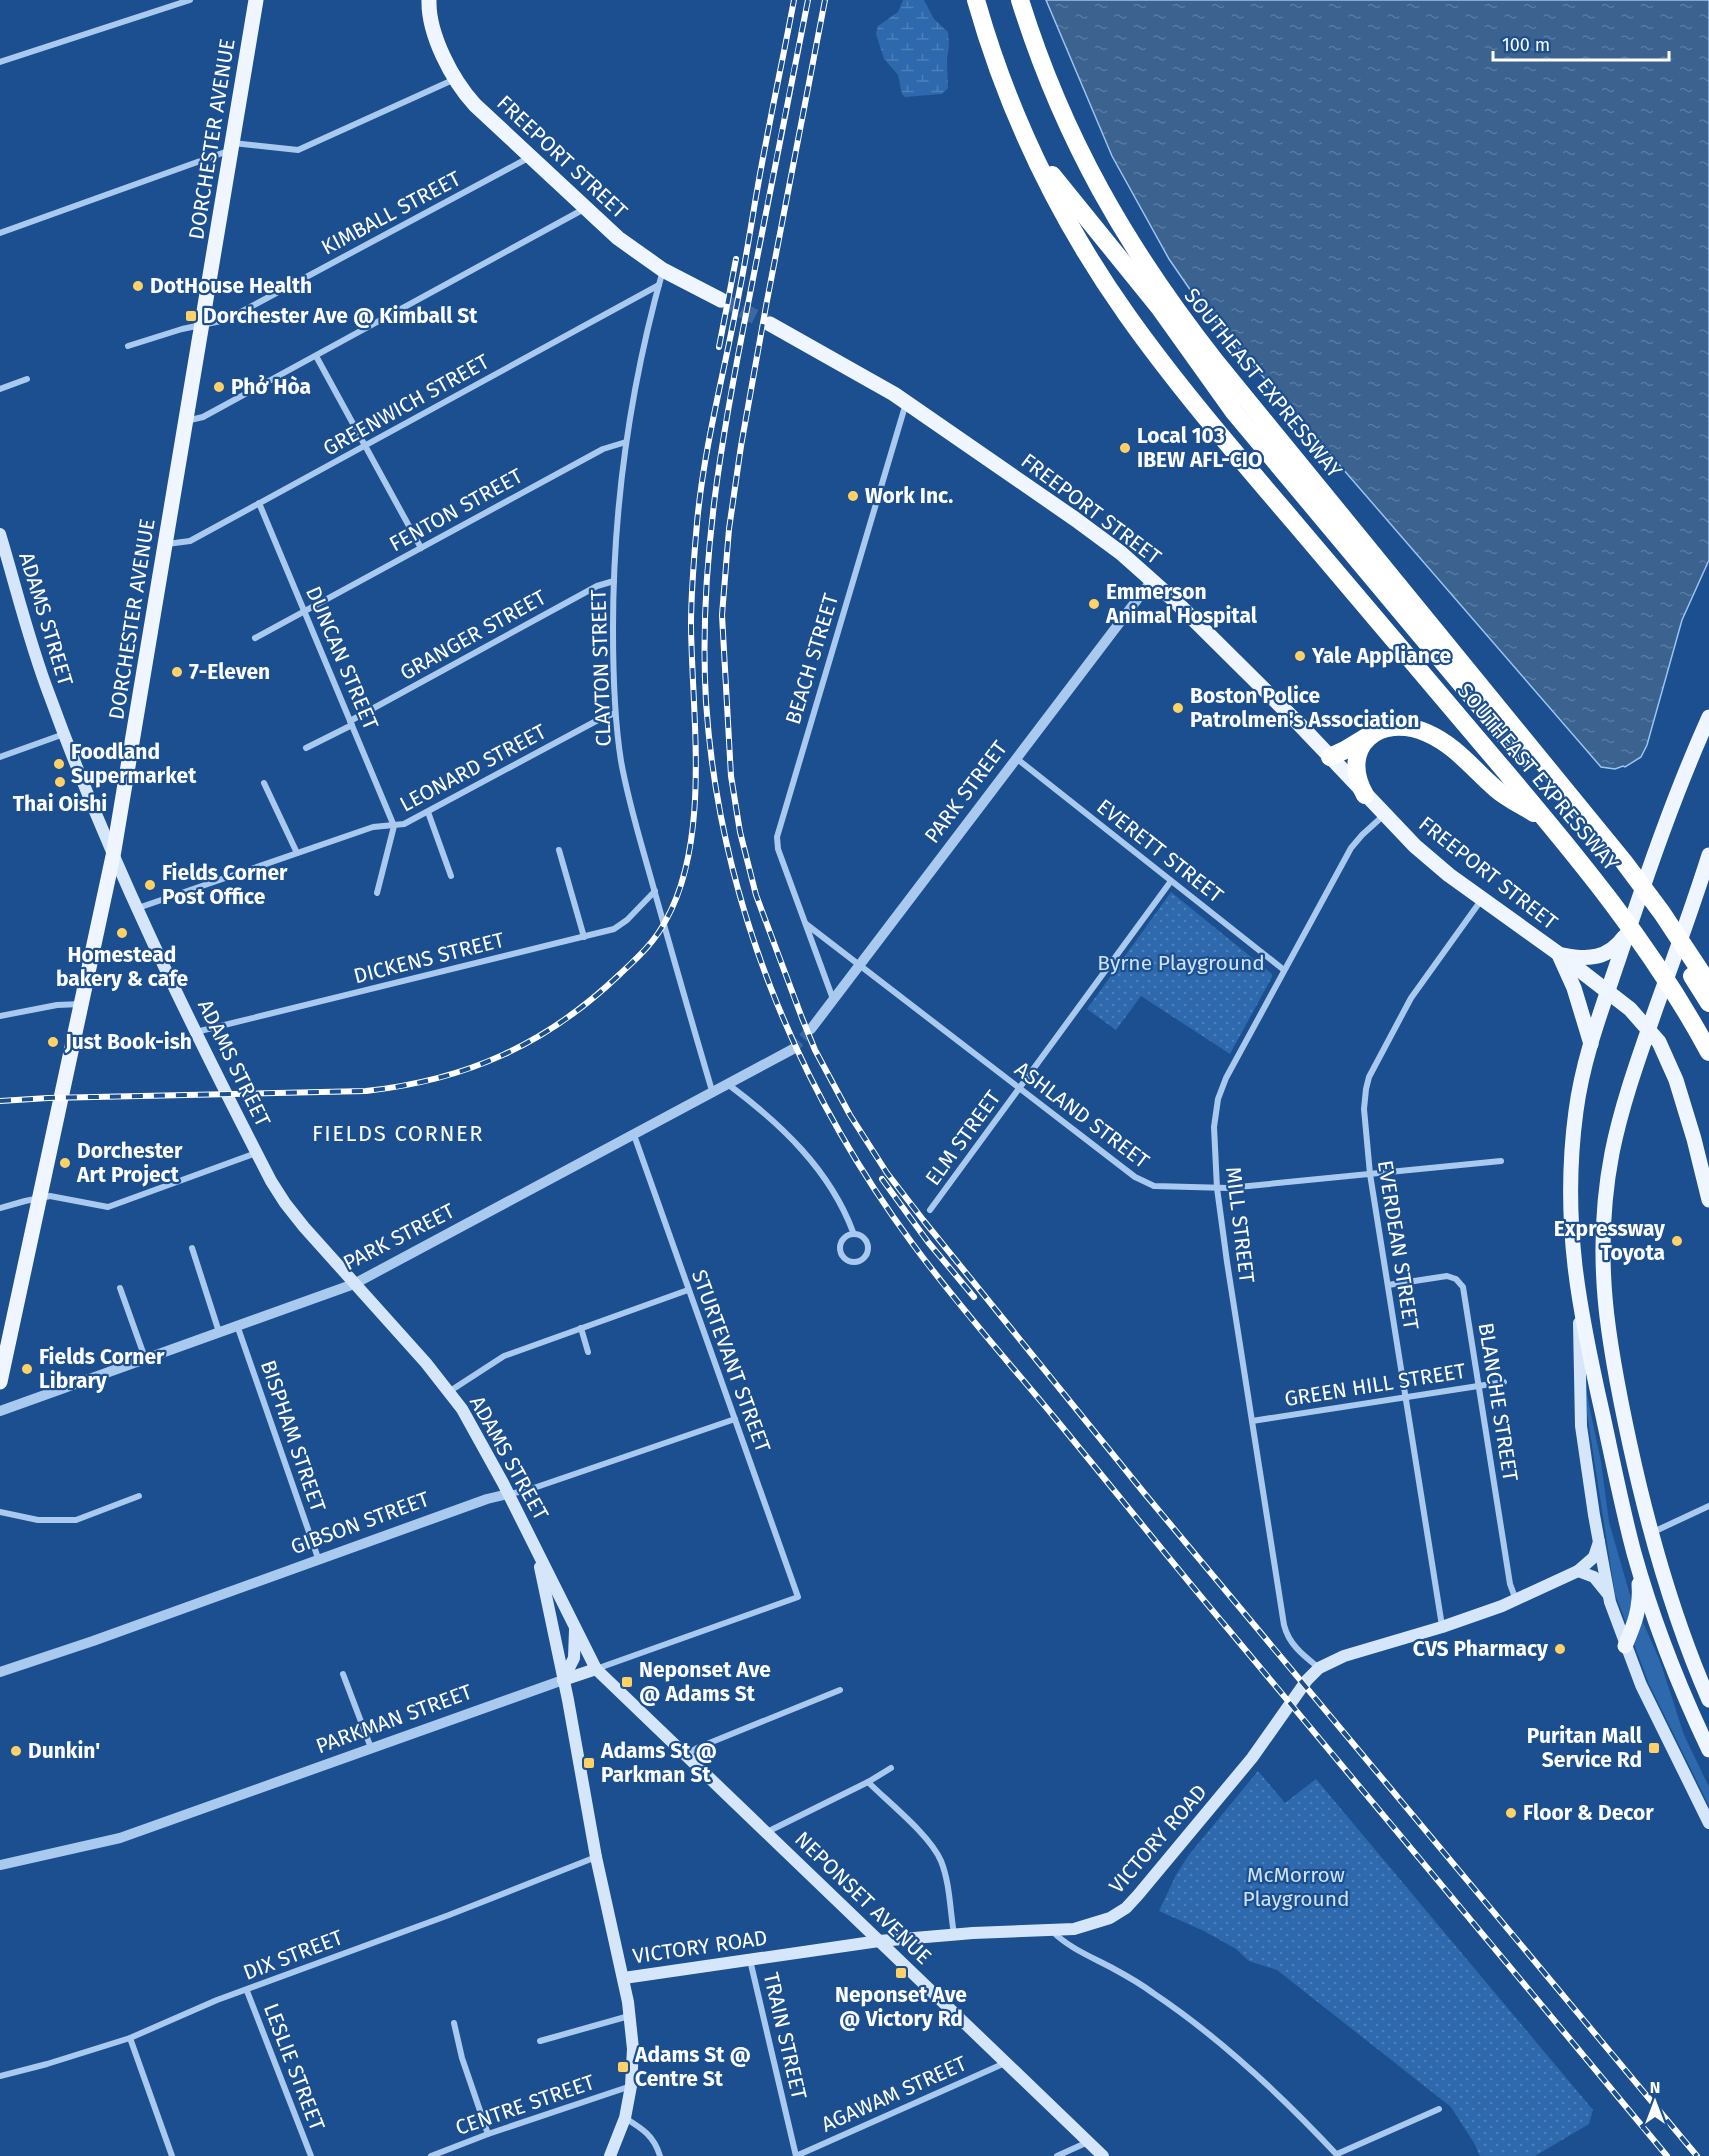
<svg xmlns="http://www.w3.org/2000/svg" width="1709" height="2156" font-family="'Fira Sans',sans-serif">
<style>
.green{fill:#2e69ad}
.wetland{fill:url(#wetland-marsh)}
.park{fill:url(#park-dots)}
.water{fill:url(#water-ripples);stroke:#9cc4f0;stroke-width:1.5}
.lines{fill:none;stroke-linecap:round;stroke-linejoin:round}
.tertiary-tunnel{stroke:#3d69a0;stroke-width:10;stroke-dasharray:10 5;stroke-linecap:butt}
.primary-tunnel{stroke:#3d69a0;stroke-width:15;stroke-dasharray:15 8;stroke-linecap:butt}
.minor{stroke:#a9c9ee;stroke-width:6}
.tertiary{stroke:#a9c9ee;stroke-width:10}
.secondary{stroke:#d6e6fa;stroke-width:12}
.primary{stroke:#f0f6ff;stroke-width:15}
.motorway{stroke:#fff;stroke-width:18}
.rail-casing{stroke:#fff;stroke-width:6}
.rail{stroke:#1b4f8f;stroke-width:4;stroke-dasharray:11;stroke-linecap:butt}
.poi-dot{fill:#ffd166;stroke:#1b4f8f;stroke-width:2}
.labels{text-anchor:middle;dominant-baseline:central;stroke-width:4.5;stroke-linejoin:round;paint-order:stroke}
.street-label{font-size:21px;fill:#fff;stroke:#1b4f8f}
.poi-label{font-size:21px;font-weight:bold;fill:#fff;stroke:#1b4f8f;text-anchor:start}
.park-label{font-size:21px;fill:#cfe3fa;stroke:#1b4f8f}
.neighbourhood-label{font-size:22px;letter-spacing:1.5px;fill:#fff;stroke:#1b4f8f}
</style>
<defs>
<pattern id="wetland-marsh" width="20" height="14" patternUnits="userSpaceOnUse" patternTransform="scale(1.5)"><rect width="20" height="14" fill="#2e69ad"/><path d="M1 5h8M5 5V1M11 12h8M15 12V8" fill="none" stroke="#4d80b9"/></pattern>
<pattern id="park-dots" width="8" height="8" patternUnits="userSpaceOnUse" patternTransform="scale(1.5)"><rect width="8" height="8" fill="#2e69ad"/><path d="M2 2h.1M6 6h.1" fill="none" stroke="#4d80b9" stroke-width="1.8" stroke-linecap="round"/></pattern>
<pattern id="water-ripples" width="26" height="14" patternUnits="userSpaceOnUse" patternTransform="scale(1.5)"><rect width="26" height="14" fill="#3c6290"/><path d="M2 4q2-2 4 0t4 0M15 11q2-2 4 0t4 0" fill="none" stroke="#597aa1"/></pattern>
</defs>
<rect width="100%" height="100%" fill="#1b4f8f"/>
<g class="green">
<path d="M 1586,1390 L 1601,1462 L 1609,1522 L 1632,1602 L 1627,1625 L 1615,1594 L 1587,1414 Z"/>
<path d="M 1642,1620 L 1660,1661 L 1684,1735 L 1709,1787 L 1709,1806 L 1649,1684 L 1634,1644 Z"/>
</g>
<path class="wetland" d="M 903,0 L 924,0 L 934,19 L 948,32 L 949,46 L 947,59 L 948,88 L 942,94 L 905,97 L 902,94 L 898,75 L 884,59 L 876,34 L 878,26 L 898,12 Z"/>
<g class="park">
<path d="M 1171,892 L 1272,974 L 1272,977 L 1230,1054 L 1141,996 L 1116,1030 L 1087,1009 Z"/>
<path d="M 1258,1771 L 1285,1803 L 1316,1779 L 1593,2110 L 1589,2124 L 1535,2156 L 1480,2156 L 1474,2143 L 1451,2107 L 1277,1970 L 1249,1961 L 1236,1949 L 1204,1931 L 1159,1911 L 1176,1875 L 1188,1856 Z"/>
</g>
<path class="water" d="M 1046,0 L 1709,0 L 1709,560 L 1682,620 L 1647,745 L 1641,757 L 1625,767 L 1623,766 L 1615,769 L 1601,767 L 1200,304 L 1169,259 L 1112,156 Z"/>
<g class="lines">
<path class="tertiary-tunnel" d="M 793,1049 L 811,1029"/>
<path class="primary-tunnel" d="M 721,300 L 770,324"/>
<g class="minor">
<path d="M 0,62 L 190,0"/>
<path d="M 233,143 L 298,150 L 455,79"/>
<path d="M 0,233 L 228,151"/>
<path d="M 663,270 C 630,387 613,508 613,629 C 613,673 614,717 621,761 C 629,806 643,849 655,893 C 674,960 693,1027 713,1094"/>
<path d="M 128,346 L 182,329 L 226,320 L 530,157"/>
<path d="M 316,356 L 421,548"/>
<path d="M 0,389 L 27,379"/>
<path d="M 186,421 L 203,417 L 584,209"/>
<path d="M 259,503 L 394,826 L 377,893"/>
<path d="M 167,544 L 190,541 L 659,285"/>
<path d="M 255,638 L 603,449 L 626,442"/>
<path d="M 350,721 L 597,586 L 614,581"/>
<path d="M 306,748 L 352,725"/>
<path d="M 0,757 L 64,734"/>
<path d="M 1016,758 L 1284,970"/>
<path d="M 264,783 L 297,853"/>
<path d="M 428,812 L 451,876"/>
<path d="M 559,850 L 584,937"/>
<path d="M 138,908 L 373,827 L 404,824 L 598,720 L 615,713"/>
<path d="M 806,924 L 1135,1177 L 1154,1186 L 1228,1188 L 1501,1161"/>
<path d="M 833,999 L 778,849 L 777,837 L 906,403"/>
<path d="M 0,1016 L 57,1005 L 81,1004"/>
<path d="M 196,1032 L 614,929 L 627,920 L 655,891"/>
<path d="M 729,1085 C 781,1124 830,1170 853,1232"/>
<path d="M 0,1208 L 25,1201 L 50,1196 L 108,1207 L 256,1153"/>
<path d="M 930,1210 L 1171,881"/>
<circle cx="854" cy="1248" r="14"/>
<path d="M 192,1248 L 219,1332"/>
<path d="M 1388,1285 L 1447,1276 L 1456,1279 L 1463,1287 L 1510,1584 L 1516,1600"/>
<path d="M 120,1288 L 145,1358"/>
<path d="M 237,1325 L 318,1558"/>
<path d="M 581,1328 L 588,1352"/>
<path d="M 450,1391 L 504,1356 L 688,1290"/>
<path d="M 1252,1421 L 1504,1382"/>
<path d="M 508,1494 L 525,1491 L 735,1419"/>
<path d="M 0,1512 L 38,1520 L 76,1520 L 139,1496"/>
<path d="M 1651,1533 L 1709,1506"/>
<path d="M 1442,1626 L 1370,1174 L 1364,1109 L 1366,1089 L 1369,1077 L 1411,998 L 1482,899"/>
<path d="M 1319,1668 C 1304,1656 1289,1645 1284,1625 L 1227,1262 L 1217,1188 L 1214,1127 L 1218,1099 L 1226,1078 L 1351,848 L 1362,835 L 1384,815"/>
<path d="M 596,1669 L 798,1597 L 634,1135"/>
<path d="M 343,1674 L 371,1748"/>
<path d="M 686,1755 L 697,1748 L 840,1690"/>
<path d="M 868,1782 C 889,1803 930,1835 941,1861 C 950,1883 950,1911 954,1934"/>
<path d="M 767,1832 L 868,1782 L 891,1768"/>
<path d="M 1052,1931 C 1070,1949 1092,1957 1114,1969 C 1127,1976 1141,1984 1153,1993 C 1222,2039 1282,2096 1338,2156"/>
<path d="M 750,1960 L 796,2156 L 1005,2063"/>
<path d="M 247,1991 L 311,2156"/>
<path d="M 454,2023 L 462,2058 L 488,2134"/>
<path d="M 130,2038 L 172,2156"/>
<path d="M 540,2041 L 629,2016"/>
<path d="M 0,2076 L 47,2064 L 130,2038 L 217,2000 L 449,1915 L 596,1857"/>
<path d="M 625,2118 C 643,2129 654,2136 660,2156"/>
<path d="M 1337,2154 L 1439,2109"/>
<path d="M 431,2156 L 488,2134 L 631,2086"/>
<path d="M 1057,2156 L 1088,2142"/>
</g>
<g class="tertiary">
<path d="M 811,1029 L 1152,580"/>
<path d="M 0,1411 L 354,1284 L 793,1049"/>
<path d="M 0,1672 L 93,1641 L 487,1499 L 508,1494"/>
<path d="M 0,1865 L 120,1838 L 563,1680"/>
</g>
<g class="secondary">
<path d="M 0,534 C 16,587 29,642 49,694 C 110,862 189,1022 271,1181 L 285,1203 L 304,1227 L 426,1363 L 462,1409 L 503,1483 L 596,1669 L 1103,2156"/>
<path d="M 1579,1323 L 1581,1426 L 1594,1515 L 1610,1602 L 1641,1685 L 1709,1823"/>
<path d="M 540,1567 L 568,1700 L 596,1857 L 628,2002 L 633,2049 L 631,2086 L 625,2118 L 610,2156"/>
<path d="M 1578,1571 L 1594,1577 L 1607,1593"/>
<path d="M 563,1680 L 574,1658 L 575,1630"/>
<path d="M 563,1680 L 596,1669"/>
<path d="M 624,1978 L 879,1941 L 973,1933 L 1074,1929 L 1110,1918 L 1126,1908 L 1138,1895 L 1252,1758 L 1307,1680 L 1319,1668 L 1344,1656 L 1442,1627 L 1502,1606 L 1578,1571 L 1594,1557 L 1599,1542"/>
</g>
<g class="primary">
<path d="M 429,0 C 428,34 452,80 475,105 L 618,238 L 663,270 L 721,300"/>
<path d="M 770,324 L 894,394 L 1075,519 L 1121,553 L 1175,601 L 1300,725 L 1415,846 L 1449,875 L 1559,954 L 1630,1009 L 1659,1042 L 1676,1080 L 1694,1139 L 1709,1200"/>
<path d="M 1709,717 C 1674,795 1647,874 1620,955 C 1603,1006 1583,1057 1576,1111 C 1561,1221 1579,1310 1603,1416 C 1613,1462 1622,1508 1634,1553 C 1653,1621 1679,1687 1709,1750"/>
<path d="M 1709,855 C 1693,906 1675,955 1657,1005 C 1640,1054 1622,1103 1612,1153 C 1592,1257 1608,1344 1630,1445 C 1649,1532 1673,1618 1709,1700"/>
<path d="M 1563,955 C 1588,960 1608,959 1624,937"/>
<path d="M 1560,957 L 1574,988 L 1591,1044"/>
<path d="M 0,1382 L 113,856 L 256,0"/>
<path d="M 1625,1646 C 1634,1625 1641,1608 1639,1584"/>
</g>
<g class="motorway">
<path d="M 976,0 C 1008,113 1059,219 1127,315 C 1178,387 1236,454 1294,522 C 1362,602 1430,683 1499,764 C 1577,856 1652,946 1709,1052"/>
<path d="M 1020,0 C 1063,138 1127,249 1216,362 L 1624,862 L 1662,913 L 1709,984"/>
<path d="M 1052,175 L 1159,307 L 1234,412 L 1523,758"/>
<path d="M 1330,757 L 1345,750 L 1368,736"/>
<path d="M 1365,795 C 1338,747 1379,712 1427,733 C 1455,745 1473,769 1495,788 C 1506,798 1521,805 1534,813"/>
<path d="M 1692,976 L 1709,1003"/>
</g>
<g class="rail-casing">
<g id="rail">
<path d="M 808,0 C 788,98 769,196 750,294 C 723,429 698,564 706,702 C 719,897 796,1086 912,1243 C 956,1303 1006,1359 1054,1417 C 1112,1487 1169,1559 1228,1629 C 1375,1805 1521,1980 1667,2156"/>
<path d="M 825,0 L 766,306 L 741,446 L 729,529 L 722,615 L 731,776 L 740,832 L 756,895 L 802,1018 L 815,1050 L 850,1115 L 887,1173 L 924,1221 L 1145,1494 L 1697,2156"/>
<path d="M 719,347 L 736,259"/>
<path d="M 0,1101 L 48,1098 L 366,1091 C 467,1080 547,1044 620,974 C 637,958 655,942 666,920 C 711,839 692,716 691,626 C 691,592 694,557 697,523 C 704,445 725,370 739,293 C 746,259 751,225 757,191 C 768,127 782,64 794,0"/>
<path d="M 882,1179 L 928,1242 L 974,1297"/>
</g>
</g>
<use href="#rail" class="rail"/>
</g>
<g class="poi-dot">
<circle cx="138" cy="286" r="6"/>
<rect x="185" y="310" width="12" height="12" rx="3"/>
<circle cx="219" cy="387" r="6"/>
<circle cx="1125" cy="448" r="6"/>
<circle cx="853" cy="496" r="6"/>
<circle cx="1094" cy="604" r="6"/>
<circle cx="1300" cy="656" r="6"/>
<circle cx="177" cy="672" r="6"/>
<circle cx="1178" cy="708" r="6"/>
<circle cx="59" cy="764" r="6"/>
<circle cx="60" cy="782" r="6"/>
<circle cx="150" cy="885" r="6"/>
<circle cx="122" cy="933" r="6"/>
<circle cx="53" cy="1042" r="6"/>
<circle cx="65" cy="1163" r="6"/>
<circle cx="1677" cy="1241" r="6"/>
<circle cx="27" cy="1369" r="6"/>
<circle cx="1560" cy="1649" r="6"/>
<rect x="621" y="1676" width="12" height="12" rx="3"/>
<rect x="1648" y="1742" width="12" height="12" rx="3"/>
<circle cx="16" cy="1751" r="6"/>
<rect x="583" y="1757" width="12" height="12" rx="3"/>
<circle cx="1511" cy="1813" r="6"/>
<rect x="895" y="1967" width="12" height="12" rx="3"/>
<rect x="617" y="2061" width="12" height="12" rx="3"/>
</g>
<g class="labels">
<g class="street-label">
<text transform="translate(212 139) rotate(-81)">DORCHESTER AVENUE</text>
<text transform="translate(562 157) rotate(43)">FREEPORT STREET</text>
<text transform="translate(391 213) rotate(-28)">KIMBALL STREET</text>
<text transform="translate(1263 383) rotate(51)">SOUTHEAST EXPRESSWAY</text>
<text transform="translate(406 405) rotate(-29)">GREENWICH STREET</text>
<text transform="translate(1091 509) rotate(37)">FREEPORT STREET</text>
<text transform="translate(456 510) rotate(-29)">FENTON STREET</text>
<text transform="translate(46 619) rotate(73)">ADAMS STREET</text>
<text transform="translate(132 619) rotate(-81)">DORCHESTER AVENUE</text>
<text transform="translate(473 635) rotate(-29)">GRANGER STREET</text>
<text transform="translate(342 658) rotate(67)">DUNCAN STREET</text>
<text transform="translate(812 659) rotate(-73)">BEACH STREET</text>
<text transform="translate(601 668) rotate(-92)">CLAYTON STREET</text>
<text transform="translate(473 768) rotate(-28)">LEONARD STREET</text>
<text transform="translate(1538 777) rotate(50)">SOUTHEAST EXPRESSWAY</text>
<text transform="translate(966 792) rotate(-53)">PARK STREET</text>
<text transform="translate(1160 851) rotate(38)">EVERETT STREET</text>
<text transform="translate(1488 873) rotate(38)">FREEPORT STREET</text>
<text transform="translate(429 958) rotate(-14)">DICKENS STREET</text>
<text transform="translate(234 1063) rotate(64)">ADAMS STREET</text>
<text transform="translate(1082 1115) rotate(37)">ASHLAND STREET</text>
<text transform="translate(963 1138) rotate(-54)">ELM STREET</text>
<text transform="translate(1240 1225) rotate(83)">MILL STREET</text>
<text transform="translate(399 1237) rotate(-27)">PARK STREET</text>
<text transform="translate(1398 1245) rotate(81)">EVERDEAN STREET</text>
<text transform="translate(731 1361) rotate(70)">STURTEVANT STREET</text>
<text transform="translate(1375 1385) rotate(-9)">GREEN HILL STREET</text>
<text transform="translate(1498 1402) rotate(81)">BLANCHE STREET</text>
<text transform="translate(293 1436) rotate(71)">BISPHAM STREET</text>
<text transform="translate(509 1458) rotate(61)">ADAMS STREET</text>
<text transform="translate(360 1523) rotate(-20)">GIBSON STREET</text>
<text transform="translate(394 1719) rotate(-20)">PARKMAN STREET</text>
<text transform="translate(1158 1839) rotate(-49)">VICTORY ROAD</text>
<text transform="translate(863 1898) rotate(44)">NEPONSET AVENUE</text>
<text transform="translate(700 1947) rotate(-8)">VICTORY ROAD</text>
<text transform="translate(293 1955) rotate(-21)">DIX STREET</text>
<text transform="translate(785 2036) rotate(77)">TRAIN STREET</text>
<text transform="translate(294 2067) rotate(69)">LESLIE STREET</text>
<text transform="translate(894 2094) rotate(-24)">AGAWAM STREET</text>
<text transform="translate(525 2105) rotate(-19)">CENTRE STREET</text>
</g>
<g class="poi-label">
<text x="150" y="286">DotHouse Health</text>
<text x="203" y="316">Dorchester Ave @ Kimball St</text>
<text x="231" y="387">Phở Hòa</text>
<text x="1137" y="436">Local 103<tspan x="1137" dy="24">IBEW AFL-CIO</tspan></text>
<text x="865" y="496">Work Inc.</text>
<text x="1106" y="592">Emmerson<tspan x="1106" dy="24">Animal Hospital</tspan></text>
<text x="1312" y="656">Yale Appliance</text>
<text x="189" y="672">7-Eleven</text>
<text x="1190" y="696">Boston Police<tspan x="1190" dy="24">Patrolmen's Association</tspan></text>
<text x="71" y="752">Foodland<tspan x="71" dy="24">Supermarket</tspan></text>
<text x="60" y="804" text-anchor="middle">Thai Oishi</text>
<text x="162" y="873">Fields Corner<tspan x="162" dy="24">Post Office</tspan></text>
<text x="122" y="955" text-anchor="middle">Homestead<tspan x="122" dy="24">bakery &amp; cafe</tspan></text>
<text x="65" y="1042">Just Book-ish</text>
<text x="77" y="1151">Dorchester<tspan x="77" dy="24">Art Project</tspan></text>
<text x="1665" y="1229" text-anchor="end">Expressway<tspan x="1665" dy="24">Toyota</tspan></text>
<text x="39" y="1357">Fields Corner<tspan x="39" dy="24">Library</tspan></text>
<text x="1548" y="1649" text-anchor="end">CVS Pharmacy</text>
<text x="639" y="1670">Neponset Ave<tspan x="639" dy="24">@ Adams St</tspan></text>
<text x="1642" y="1736" text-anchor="end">Puritan Mall<tspan x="1642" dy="24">Service Rd</tspan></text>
<text x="28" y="1751">Dunkin'</text>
<text x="601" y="1751">Adams St @<tspan x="601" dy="24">Parkman St</tspan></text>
<text x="1523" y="1813">Floor &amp; Decor</text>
<text x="901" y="1995" text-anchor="middle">Neponset Ave<tspan x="901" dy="24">@ Victory Rd</tspan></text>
<text x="635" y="2055">Adams St @<tspan x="635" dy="24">Centre St</tspan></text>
</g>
<g class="park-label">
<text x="1181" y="963">Byrne Playground</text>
<text x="1296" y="1875">McMorrow<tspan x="1296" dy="24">Playground</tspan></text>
</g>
<g class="neighbourhood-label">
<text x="398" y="1133">FIELDS CORNER</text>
</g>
</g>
<g transform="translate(1655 2102)" stroke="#1b4f8f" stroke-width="4.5" paint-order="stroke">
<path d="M0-4.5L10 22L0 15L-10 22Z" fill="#ffffff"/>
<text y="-9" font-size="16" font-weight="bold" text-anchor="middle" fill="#ffffff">N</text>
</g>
<path d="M1493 51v9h176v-9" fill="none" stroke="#ffffff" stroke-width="3"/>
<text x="1502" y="51" font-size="18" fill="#ffffff" stroke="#1b4f8f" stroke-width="4.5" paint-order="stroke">100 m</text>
</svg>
